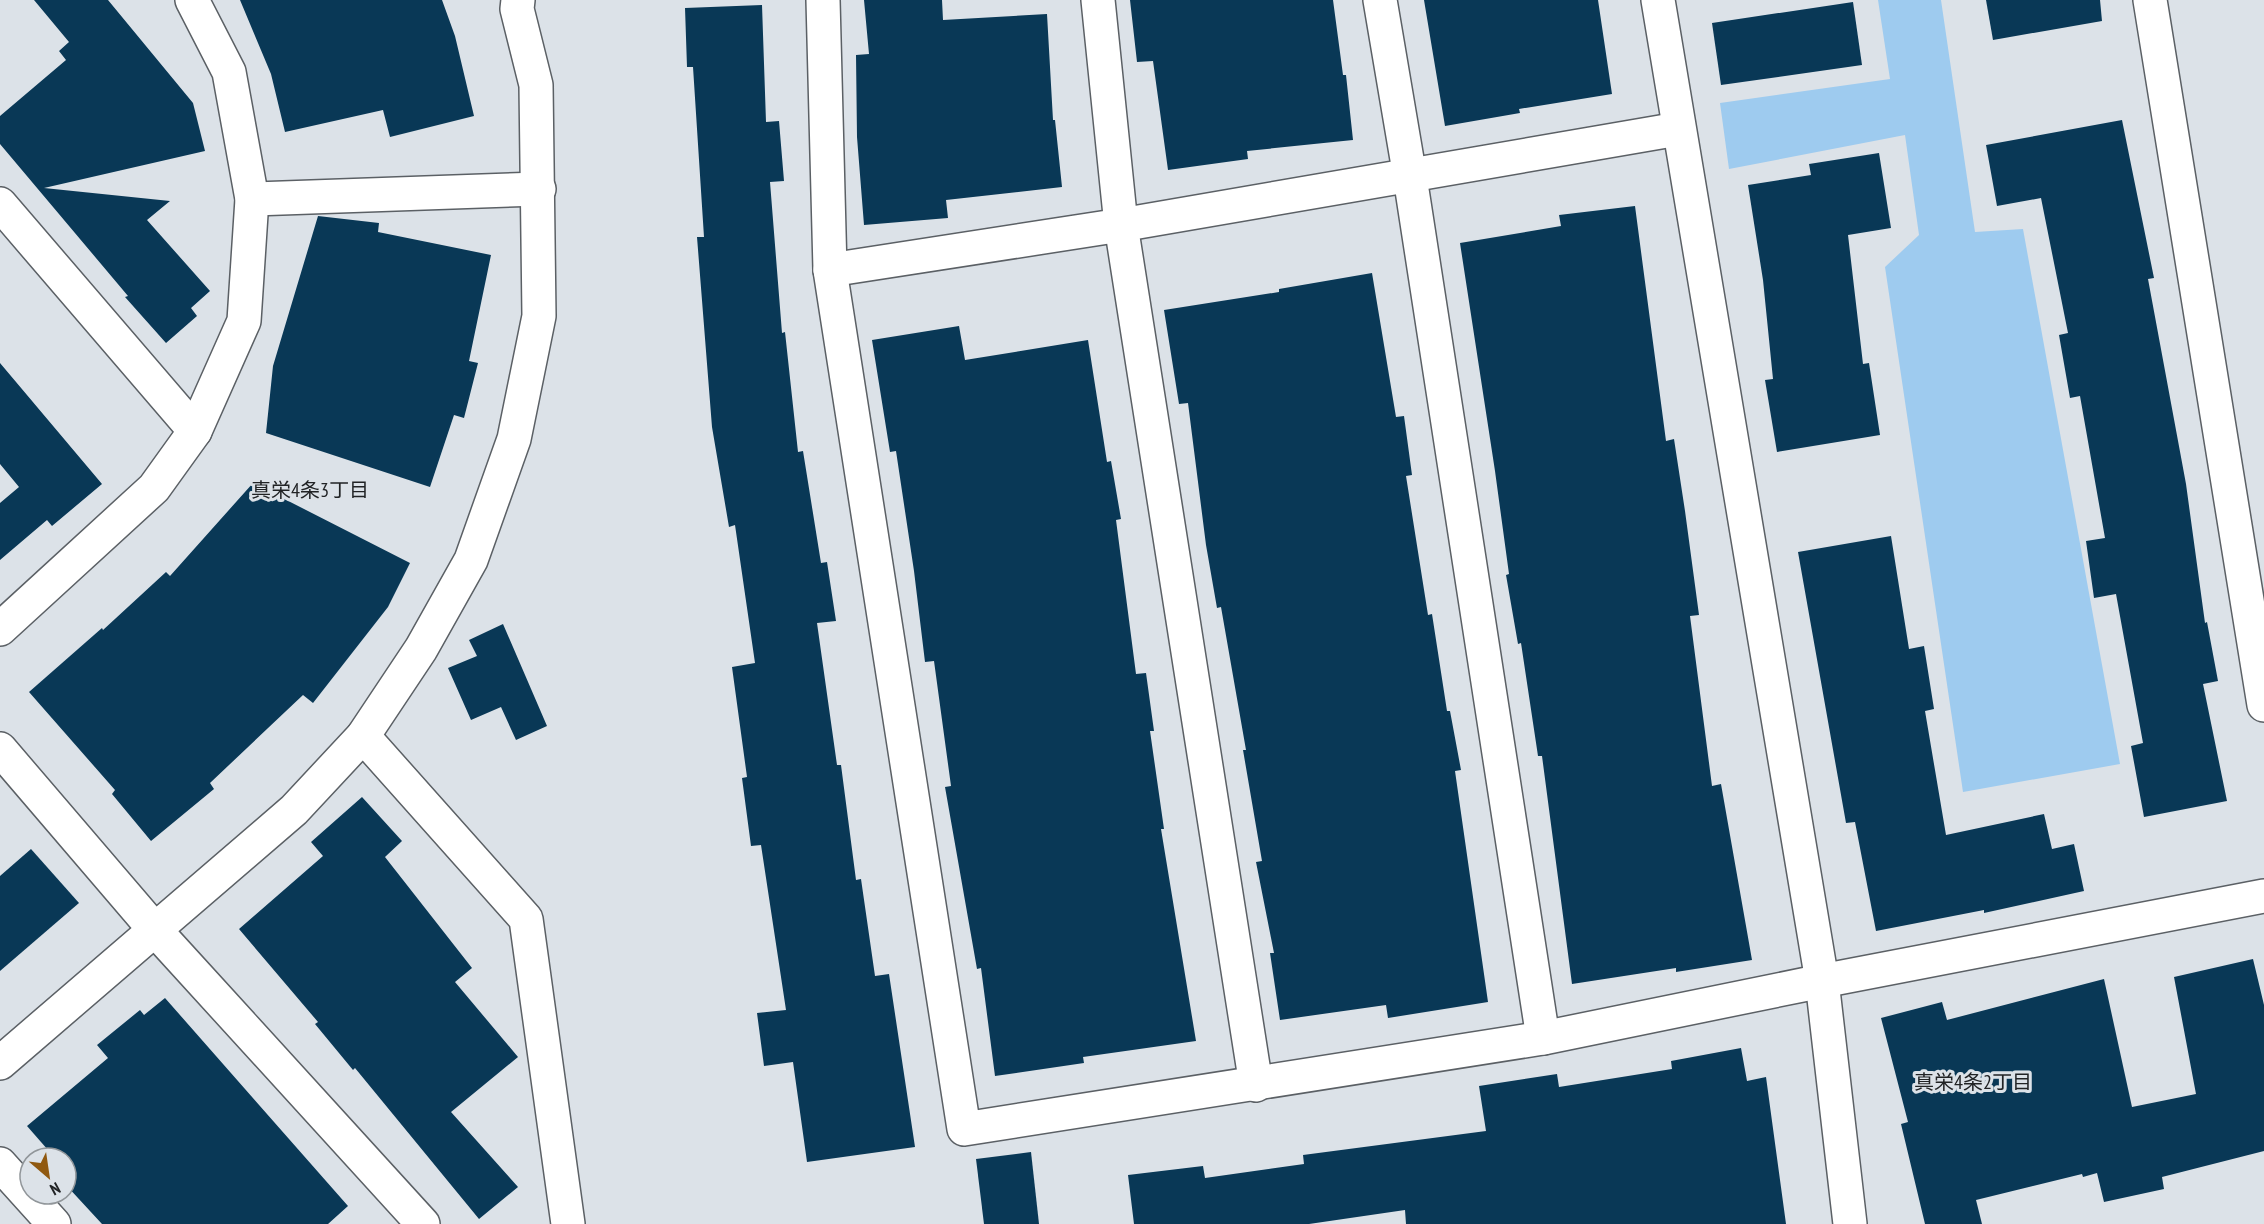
<svg xmlns="http://www.w3.org/2000/svg" width="2264" height="1224" font-family="'PT Sans Narrow','Noto Sans JP',sans-serif">
<style>
.green{fill:#9ecbef}
.building{fill:#093856}
.lines{fill:none;stroke-linecap:round;stroke-linejoin:round}
.minor-casing{stroke:#5b6065;stroke-width:36}
.minor{stroke:#fff;stroke-width:33}
.labels{text-anchor:middle;dominant-baseline:central;stroke-width:6;stroke-linejoin:round;paint-order:stroke}
.neighbourhood-label{font-size:20px;fill:#212325;stroke:#dce2e8}
</style>
<rect width="100%" height="100%" fill="#dce2e8"/>
<path class="green" d="M 1878,0 L 1941,0 L 1975,232 L 2023,229 L 2120,764 L 1963,792 L 1885,267 L 1919,235 L 1905,135 L 1729,169 L 1720,103 L 1890,79 Z"/>
<g class="building">
<path d="M 34,0 L 108,0 L 193,103 L 205,151 L 44,188 L 170,201 L 147,220 L 210,291 L 191,308 L 197,316 L 166,343 L 125,297 L 128,296 L 0,144 L 0,116 L 66,60 L 59,51 L 69,42 Z"/>
<path d="M 240,0 L 442,0 L 455,36 L 474,116 L 390,137 L 383,110 L 285,132 L 271,74 Z"/>
<path d="M 864,0 L 942,0 L 943,20 L 1047,14 L 1053,120 L 1055,120 L 1062,187 L 946,200 L 948,218 L 864,225 L 857,137 L 856,55 L 869,54 Z"/>
<path d="M 1130,0 L 1333,0 L 1343,75 L 1346,75 L 1353,140 L 1247,151 L 1248,159 L 1168,170 L 1153,61 L 1137,62 Z"/>
<path d="M 1424,0 L 1598,0 L 1612,94 L 1519,109 L 1520,113 L 1445,126 Z"/>
<path d="M 1986,0 L 2100,0 L 2102,21 L 1993,40 Z"/>
<path d="M 1853,2 L 1862,65 L 1721,85 L 1712,23 Z"/>
<path d="M 762,5 L 766,122 L 779,121 L 784,181 L 770,182 L 782,333 L 785,332 L 798,452 L 803,451 L 821,563 L 827,562 L 836,621 L 817,623 L 837,765 L 841,765 L 856,880 L 861,879 L 875,976 L 889,974 L 915,1147 L 807,1162 L 793,1062 L 764,1066 L 757,1013 L 786,1010 L 761,845 L 751,846 L 742,778 L 747,777 L 732,667 L 755,663 L 735,525 L 729,527 L 712,427 L 697,237 L 704,237 L 693,67 L 687,67 L 685,8 Z"/>
<path d="M 2122,120 L 2154,278 L 2148,279 L 2186,484 L 2205,623 L 2207,622 L 2218,681 L 2203,684 L 2227,801 L 2144,817 L 2131,746 L 2143,743 L 2116,594 L 2094,598 L 2086,541 L 2105,538 L 2080,396 L 2070,398 L 2059,335 L 2068,333 L 2041,198 L 1997,206 L 1986,145 Z"/>
<path d="M 1879,153 L 1891,228 L 1848,235 L 1863,364 L 1869,363 L 1880,435 L 1777,452 L 1765,380 L 1773,379 L 1763,280 L 1748,185 L 1811,175 L 1809,164 Z"/>
<path d="M 1635,206 L 1666,441 L 1674,439 L 1685,511 L 1699,615 L 1690,616 L 1712,786 L 1721,784 L 1752,960 L 1676,972 L 1676,968 L 1572,984 L 1542,756 L 1538,756 L 1521,643 L 1518,644 L 1506,575 L 1509,574 L 1495,471 L 1460,243 L 1561,226 L 1559,215 Z"/>
<path d="M 318,216 L 379,223 L 378,232 L 491,255 L 469,361 L 478,363 L 464,418 L 454,415 L 430,487 L 266,433 L 273,366 Z"/>
<path d="M 1372,273 L 1396,417 L 1404,416 L 1412,475 L 1406,476 L 1428,615 L 1432,614 L 1447,711 L 1450,711 L 1461,770 L 1455,771 L 1488,1002 L 1388,1018 L 1386,1005 L 1280,1020 L 1270,953 L 1274,953 L 1256,862 L 1262,861 L 1243,750 L 1246,750 L 1221,607 L 1217,608 L 1206,545 L 1188,403 L 1179,404 L 1164,310 L 1279,292 L 1279,289 Z"/>
<path d="M 959,326 L 965,360 L 1088,340 L 1107,462 L 1111,461 L 1121,519 L 1116,520 L 1136,674 L 1146,673 L 1154,731 L 1150,731 L 1164,829 L 1161,829 L 1196,1041 L 1083,1057 L 1084,1063 L 995,1076 L 981,968 L 977,969 L 945,787 L 951,786 L 934,661 L 925,662 L 914,571 L 896,451 L 890,452 L 872,340 Z"/>
<path d="M 0,363 L 102,484 L 52,526 L 47,520 L 0,560 L 0,503 L 19,487 L 0,464 Z"/>
<path d="M 253,483 L 410,563 L 388,607 L 313,703 L 303,695 L 210,783 L 214,789 L 151,841 L 112,794 L 115,790 L 29,692 L 102,628 L 103,630 L 166,572 L 170,576 Z"/>
<path d="M 1891,536 L 1909,649 L 1924,646 L 1934,709 L 1925,711 L 1946,835 L 2044,814 L 2052,849 L 2074,844 L 2084,891 L 1984,913 L 1984,910 L 1876,931 L 1855,822 L 1846,823 L 1798,552 Z"/>
<path d="M 503,624 L 547,726 L 516,740 L 501,707 L 471,720 L 448,668 L 477,656 L 469,640 Z"/>
<path d="M 362,797 L 402,841 L 385,857 L 472,968 L 455,982 L 518,1057 L 451,1112 L 518,1187 L 479,1219 L 355,1068 L 353,1070 L 315,1024 L 318,1022 L 239,929 L 323,856 L 311,842 Z"/>
<path d="M 31,849 L 79,903 L 0,971 L 0,876 Z"/>
<path d="M 2253,959 L 2264,1005 L 2264,1151 L 2162,1177 L 2164,1189 L 2104,1202 L 2097,1173 L 2083,1177 L 2082,1174 L 1976,1200 L 1982,1224 L 1925,1224 L 1901,1124 L 1908,1122 L 1881,1018 L 1942,1002 L 1947,1020 L 2104,979 L 2132,1107 L 2196,1094 L 2174,977 Z"/>
<path d="M 165,998 L 348,1206 L 328,1224 L 102,1224 L 66,1185 L 66,1158 L 55,1158 L 27,1126 L 108,1058 L 97,1045 L 140,1010 L 144,1015 Z"/>
<path d="M 1741,1048 L 1747,1081 L 1766,1077 L 1786,1224 L 1406,1224 L 1405,1210 L 1309,1224 L 1134,1224 L 1128,1175 L 1203,1166 L 1205,1178 L 1304,1164 L 1303,1155 L 1486,1131 L 1479,1086 L 1557,1074 L 1559,1087 L 1672,1069 L 1671,1061 Z"/>
<path d="M 1031,1152 L 1039,1224 L 984,1224 L 976,1159 Z"/>
</g>
<g class="lines">
<g class="minor-casing">
<g id="minor">
<path d="M 823,0 L 830,270 L 964,1129 L 1543,1038 L 1822,981 L 2264,896"/>
<path d="M 1098,0 L 1121,225 L 1256,1085"/>
<path d="M 1380,0 L 1410,177 L 1543,1038"/>
<path d="M 1658,0 L 1822,981 L 1850,1224"/>
<path d="M 2150,0 L 2264,705"/>
<path d="M 252,199 L 539,189"/>
<path d="M 0,204 L 195,431"/>
<path d="M 830,270 L 1121,225 L 1678,129"/>
<path d="M 0,629 L 154,488 L 195,431 L 244,321 L 252,199 L 229,72 L 192,0"/>
<path d="M 363,736 L 526,919 L 568,1224"/>
<path d="M 0,749 L 155,930 L 423,1224"/>
<path d="M 0,1063 L 294,810 L 363,736 L 421,649 L 471,560 L 514,439 L 539,316 L 536,85 L 517,9 L 518,0"/>
<path d="M 0,1164 L 54,1224"/>
</g>
</g>
<use href="#minor" class="minor"/>
</g>
<g class="labels">
<g class="neighbourhood-label">
<text x="310" y="490">真栄4条3丁目</text>
<text x="1973" y="1082">真栄4条2丁目</text>
</g>
</g>
<g transform="translate(48 1176) rotate(151)"><circle r="28" fill="#dce2e8" stroke="#91969a" stroke-width="1.5"/>
<path d="M0-4.5L10 22L0 15L-10 22Z" fill="#905910"/>
<text y="-9" font-size="16" font-weight="bold" text-anchor="middle" fill="#212325">N</text>
</g>
</svg>
